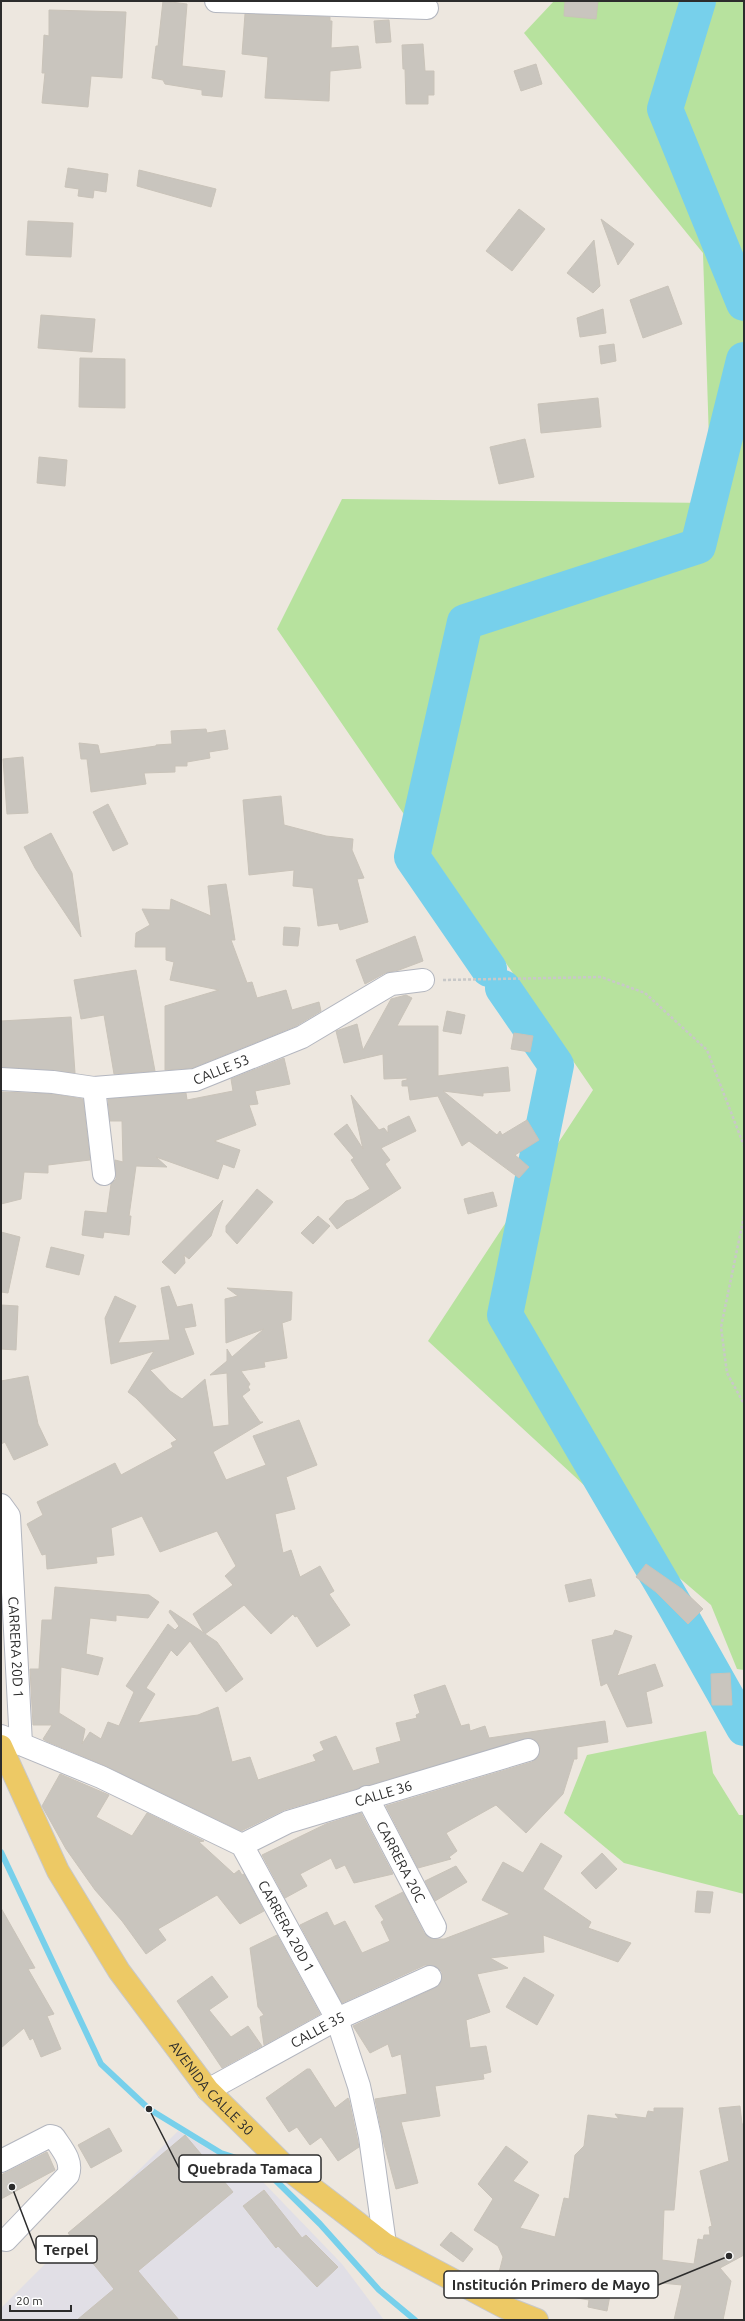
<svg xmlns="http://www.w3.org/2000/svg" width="745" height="2321" font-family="Ubuntu,sans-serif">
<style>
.industrial{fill:#e1dfe6}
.green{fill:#b7e29e}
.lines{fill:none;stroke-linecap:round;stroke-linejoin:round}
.stream{stroke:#77d0eb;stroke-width:6}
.river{stroke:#77d0eb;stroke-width:36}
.building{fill:#c9c5be;stroke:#c9c3b9}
.minor-casing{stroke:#b3b6bf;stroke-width:24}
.major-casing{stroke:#c8c8c8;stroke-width:24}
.path{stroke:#c8c8c8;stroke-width:2.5;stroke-dasharray:3 2;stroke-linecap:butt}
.minor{stroke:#fff;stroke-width:22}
.major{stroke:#edc965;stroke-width:22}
.labels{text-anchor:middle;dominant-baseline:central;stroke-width:3;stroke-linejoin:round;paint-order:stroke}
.street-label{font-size:14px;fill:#2c2c2c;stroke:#fff}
.leader{fill:none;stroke:#2c2c2c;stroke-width:1.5}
.callout-dot{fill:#2c2c2c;stroke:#fff;stroke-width:1.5}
.callout{fill:#fff;stroke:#2c2c2c;stroke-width:1.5}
.callout-label{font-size:15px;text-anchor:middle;font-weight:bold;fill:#2c2c2c}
</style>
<rect width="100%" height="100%" fill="#ede7df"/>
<path class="industrial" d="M 178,2131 L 262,2181 L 342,2264 L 384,2320 L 1,2320 L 1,2308 Z"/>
<g class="green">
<path d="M 554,1 L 744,1 L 744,1670 L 737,1669 L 711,1605 L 669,1569 L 639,1521 L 611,1510 L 428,1341 L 593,1090 L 277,629 L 342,499 L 711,503 L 703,253 L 524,33 Z"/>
<path d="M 706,1731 L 713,1773 L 739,1815 L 744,1815 L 744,1894 L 624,1863 L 564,1813 L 587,1755 Z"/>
</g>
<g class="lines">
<path class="stream" d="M 1,1852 L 101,2064 L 149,2109 L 221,2153 L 261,2166 L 320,2224 L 379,2290 L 415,2320"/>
<g class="river">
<path d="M 698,1 L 665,109 L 744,303"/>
<path d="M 489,969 L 412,857 L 465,622 L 698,546 L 744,360"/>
<path d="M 503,988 L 556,1065 L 505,1315 L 674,1604 L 744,1728"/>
</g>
</g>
<g class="building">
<path d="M 163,1 L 187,4 L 182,66 L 225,71 L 222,97 L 202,95 L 202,90 L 165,84 L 163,80 L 152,78 L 156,46 L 158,46 Z"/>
<path d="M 565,1 L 598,1 L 596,19 L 564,16 Z"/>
<path d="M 49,10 L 126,12 L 122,78 L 91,76 L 88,107 L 42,103 L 45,73 L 42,73 L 44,35 L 49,36 Z"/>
<path d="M 245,14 L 330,17 L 330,21 L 332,21 L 331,48 L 358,46 L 361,68 L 330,71 L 329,101 L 265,98 L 268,57 L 242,54 Z"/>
<path d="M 389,20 L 391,42 L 376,43 L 374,21 Z"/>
<path d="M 423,44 L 425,71 L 434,71 L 434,95 L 428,95 L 428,104 L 406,104 L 405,69 L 403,69 L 402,45 Z"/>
<path d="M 536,64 L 542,84 L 521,91 L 514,71 Z"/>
<path d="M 68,168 L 108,174 L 106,192 L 94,190 L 93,198 L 78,196 L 79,189 L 65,187 Z"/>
<path d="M 139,170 L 216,189 L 211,207 L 137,186 Z"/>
<path d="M 519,209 L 545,229 L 512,271 L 486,251 Z"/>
<path d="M 601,219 L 634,244 L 618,265 Z"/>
<path d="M 28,221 L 73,223 L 71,257 L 26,255 Z"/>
<path d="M 594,240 L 600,286 L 593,293 L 567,273 Z"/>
<path d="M 668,286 L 682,324 L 643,338 L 630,300 Z"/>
<path d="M 603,309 L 606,333 L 580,337 L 577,318 Z"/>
<path d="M 41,315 L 95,319 L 92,352 L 38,348 Z"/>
<path d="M 614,344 L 616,361 L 601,364 L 599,346 Z"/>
<path d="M 80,358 L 125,359 L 125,408 L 79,407 Z"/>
<path d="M 598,398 L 601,427 L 541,433 L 538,404 Z"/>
<path d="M 525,439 L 534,477 L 499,484 L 490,447 Z"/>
<path d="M 39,457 L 67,460 L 65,486 L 37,483 Z"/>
<path d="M 206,729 L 207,733 L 225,730 L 228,749 L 209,752 L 210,758 L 187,762 L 187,766 L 175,766 L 175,772 L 144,773 L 146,784 L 91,792 L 87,759 L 81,759 L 79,743 L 98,745 L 100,754 L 156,746 L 156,745 L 172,744 L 171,731 Z"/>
<path d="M 23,757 L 28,813 L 7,814 L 3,759 Z"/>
<path d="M 281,796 L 284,825 L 326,836 L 353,839 L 352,850 L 364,878 L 357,879 L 368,922 L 340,930 L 338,923 L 318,926 L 313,888 L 293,886 L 294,870 L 249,875 L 243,800 Z"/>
<path d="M 108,804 L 128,844 L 113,851 L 93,812 Z"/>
<path d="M 51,833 L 72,873 L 81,937 L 35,868 L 24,847 Z"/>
<path d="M 226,884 L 235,940 L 231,940 L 247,983 L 252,982 L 257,998 L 286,990 L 292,1010 L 319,1002 L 321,1011 L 296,1026 L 192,1068 L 165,1070 L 165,1006 L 219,990 L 170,980 L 174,962 L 166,960 L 166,947 L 135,947 L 136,933 L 150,925 L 142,909 L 170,910 L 171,899 L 211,916 L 208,886 Z"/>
<path d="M 284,927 L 300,928 L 298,946 L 283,945 Z"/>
<path d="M 415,936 L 423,961 L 399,970 L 385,973 L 365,984 L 356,960 Z"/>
<path d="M 136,970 L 155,1071 L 114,1074 L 104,1015 L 81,1019 L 74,980 Z"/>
<path d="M 406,995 L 412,998 L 397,1026 L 438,1026 L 438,1076 L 508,1067 L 510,1091 L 483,1093 L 483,1096 L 443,1091 L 497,1135 L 500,1131 L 502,1135 L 527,1120 L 539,1140 L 515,1155 L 529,1167 L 519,1178 L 469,1141 L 462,1146 L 438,1096 L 410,1100 L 408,1086 L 402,1086 L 402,1081 L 407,1080 L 407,1078 L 384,1079 L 383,1054 L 344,1063 L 336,1031 L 357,1024 L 363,1050 L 391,999 Z"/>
<path d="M 447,1011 L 465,1015 L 461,1034 L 443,1031 Z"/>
<path d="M 71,1017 L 75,1073 L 1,1067 L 1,1021 Z"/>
<path d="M 514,1033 L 533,1036 L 530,1052 L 511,1049 Z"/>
<path d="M 284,1058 L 290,1084 L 255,1091 L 258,1104 L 249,1105 L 256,1125 L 214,1141 L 240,1150 L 234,1168 L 223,1164 L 218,1179 L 156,1157 L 167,1167 L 136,1166 L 129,1216 L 131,1216 L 129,1235 L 104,1232 L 103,1238 L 82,1235 L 85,1211 L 107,1213 L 111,1184 L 116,1179 L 115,1160 L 123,1162 L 122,1121 L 110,1121 L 108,1099 L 186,1093 L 187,1100 L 233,1091 L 231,1079 Z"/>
<path d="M 1,1092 L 52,1094 L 83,1099 L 90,1160 L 48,1165 L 48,1173 L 24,1172 L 21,1199 L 1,1204 Z"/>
<path d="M 351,1095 L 379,1130 L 384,1128 L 388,1133 L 388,1126 L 409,1116 L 416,1131 L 381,1148 L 390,1160 L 385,1164 L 401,1188 L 337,1229 L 329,1219 L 346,1201 L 353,1199 L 370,1189 L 351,1160 L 354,1158 L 334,1134 L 347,1124 L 363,1149 Z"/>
<path d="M 257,1189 L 273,1202 L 237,1244 L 226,1232 L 226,1226 Z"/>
<path d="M 493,1192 L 497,1206 L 468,1214 L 464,1199 Z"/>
<path d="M 223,1200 L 211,1236 L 189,1259 L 184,1255 L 185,1263 L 175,1274 L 162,1262 Z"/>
<path d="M 318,1216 L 330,1226 L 313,1244 L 301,1233 Z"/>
<path d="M 1,1232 L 20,1237 L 8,1293 L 1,1292 Z"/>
<path d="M 51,1247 L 84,1255 L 79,1275 L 46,1267 Z"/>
<path d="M 169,1286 L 177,1307 L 192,1304 L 196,1326 L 184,1328 L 194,1354 L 150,1370 L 170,1391 L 182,1399 L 205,1379 L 213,1427 L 229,1425 L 227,1373 L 210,1375 L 227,1361 L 227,1349 L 232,1357 L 264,1329 L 226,1343 L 225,1299 L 238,1296 L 227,1288 L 292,1292 L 291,1320 L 282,1323 L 287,1358 L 264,1362 L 265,1367 L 241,1371 L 250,1384 L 248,1387 L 250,1390 L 242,1396 L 260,1422 L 263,1422 L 213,1452 L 226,1480 L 266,1465 L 253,1436 L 299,1420 L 317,1465 L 286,1477 L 295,1509 L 275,1514 L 283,1553 L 291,1550 L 300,1577 L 320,1566 L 334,1591 L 329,1594 L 350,1625 L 317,1647 L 297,1616 L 295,1617 L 293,1614 L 271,1634 L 244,1605 L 205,1634 L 217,1642 L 243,1679 L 226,1692 L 190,1641 L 177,1656 L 171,1650 L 146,1688 L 155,1694 L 138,1723 L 198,1715 L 218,1707 L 232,1762 L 250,1757 L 258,1780 L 316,1761 L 313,1755 L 324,1750 L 320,1742 L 336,1736 L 353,1771 L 380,1763 L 376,1748 L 401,1741 L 396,1723 L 417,1718 L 416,1715 L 420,1713 L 414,1695 L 445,1685 L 461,1726 L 469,1724 L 470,1731 L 485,1726 L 489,1738 L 605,1721 L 608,1742 L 577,1747 L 577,1759 L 574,1759 L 563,1794 L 526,1833 L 496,1805 L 446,1833 L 457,1851 L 449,1857 L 451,1859 L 418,1868 L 386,1806 L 532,1762 L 537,1758 L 540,1747 L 536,1741 L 530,1738 L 284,1810 L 241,1831 L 106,1766 L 46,1741 L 43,1739 L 52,1725 L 33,1725 L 30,1669 L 39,1669 L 42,1620 L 52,1620 L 55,1587 L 149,1595 L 159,1602 L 148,1618 L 116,1615 L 116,1621 L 90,1618 L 86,1654 L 103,1658 L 98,1675 L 61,1667 L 59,1713 L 85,1729 L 82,1744 L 90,1732 L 101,1739 L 108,1722 L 119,1726 L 134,1692 L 126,1686 L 168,1624 L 175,1630 L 179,1626 L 169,1612 L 170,1610 L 204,1633 L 193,1614 L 233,1585 L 225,1576 L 236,1566 L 217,1531 L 160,1552 L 142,1516 L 111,1528 L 114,1555 L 96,1557 L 97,1563 L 47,1569 L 46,1554 L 42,1555 L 27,1524 L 43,1515 L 37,1502 L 115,1463 L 121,1475 L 173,1447 L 171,1443 L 177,1440 L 136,1398 L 128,1392 L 154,1351 L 111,1364 L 105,1318 L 115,1296 L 136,1306 L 118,1343 L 170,1340 L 161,1288 Z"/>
<path d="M 1,1305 L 18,1306 L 16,1350 L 1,1349 Z"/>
<path d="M 28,1376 L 38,1424 L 48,1445 L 14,1460 L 5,1442 L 1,1444 L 1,1381 Z"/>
<path d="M 646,1564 L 682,1589 L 703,1609 L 688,1624 L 656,1592 L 636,1577 Z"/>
<path d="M 591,1579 L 595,1596 L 569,1602 L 565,1585 Z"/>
<path d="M 615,1630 L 632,1636 L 617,1676 L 655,1664 L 663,1686 L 646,1692 L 652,1723 L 627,1727 L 607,1683 L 601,1686 L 592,1640 L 613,1635 Z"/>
<path d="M 730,1673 L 732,1705 L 712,1705 L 711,1674 Z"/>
<path d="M 60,1774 L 109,1795 L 96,1817 L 132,1836 L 147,1813 L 204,1841 L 199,1842 L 234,1874 L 239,1870 L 242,1875 L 244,1874 L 264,1911 L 240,1924 L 217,1895 L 158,1929 L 166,1940 L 146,1954 L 122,1921 L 95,1890 L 66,1849 L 42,1806 Z"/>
<path d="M 361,1813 L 393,1874 L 354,1883 L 345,1865 L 336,1869 L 331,1858 L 300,1874 L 307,1886 L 285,1898 L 262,1855 L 326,1824 Z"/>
<path d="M 541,1843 L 562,1856 L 543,1889 L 591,1922 L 588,1928 L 631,1943 L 618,1962 L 543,1935 L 544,1952 L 490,1958 L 508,1968 L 477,1974 L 490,2012 L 466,2020 L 470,2048 L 486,2046 L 491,2072 L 483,2074 L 484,2079 L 435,2086 L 440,2116 L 401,2122 L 418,2183 L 396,2189 L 384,2144 L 375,2099 L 407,2094 L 401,2054 L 392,2057 L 388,2044 L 370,2053 L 353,2026 L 435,1988 L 440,1984 L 442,1972 L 437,1967 L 425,1965 L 342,2003 L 300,1925 L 327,1912 L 334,1926 L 345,1921 L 362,1953 L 390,1941 L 381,1922 L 384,1920 L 375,1906 L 403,1892 L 424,1933 L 434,1939 L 444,1939 L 510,1914 L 482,1900 L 503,1862 L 523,1873 Z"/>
<path d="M 602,1853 L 617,1869 L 596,1889 L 581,1873 Z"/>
<path d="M 456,1866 L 467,1882 L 435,1901 L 425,1881 Z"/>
<path d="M 697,1891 L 713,1892 L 710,1913 L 695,1912 Z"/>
<path d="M 1,1908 L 35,1968 L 28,1969 L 54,2014 L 47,2016 L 61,2049 L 41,2057 L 33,2038 L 30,2040 L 24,2028 L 1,2048 Z"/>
<path d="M 277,1935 L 320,2014 L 264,2045 L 260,2017 L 264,2015 L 258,2007 L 250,1948 Z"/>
<path d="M 212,1976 L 228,1997 L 209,2010 L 231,2037 L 248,2026 L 262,2046 L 222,2068 L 177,2001 Z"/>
<path d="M 524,1977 L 554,1995 L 537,2025 L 506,2007 Z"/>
<path d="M 307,2069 L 310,2069 L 335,2108 L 348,2098 L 349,2100 L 359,2147 L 338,2161 L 321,2137 L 310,2145 L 297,2127 L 289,2132 L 266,2098 Z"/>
<path d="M 740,2106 L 742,2124 L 744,2124 L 744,2255 L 720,2268 L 731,2281 L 723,2320 L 674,2320 L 682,2285 L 639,2281 L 639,2288 L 612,2285 L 607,2311 L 588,2307 L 589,2300 L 519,2288 L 518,2290 L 496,2284 L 503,2257 L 498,2246 L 474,2230 L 493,2199 L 478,2184 L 506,2146 L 528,2162 L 513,2181 L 539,2195 L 520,2228 L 555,2237 L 564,2198 L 569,2199 L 575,2155 L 584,2146 L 588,2115 L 619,2119 L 615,2114 L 646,2118 L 648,2111 L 654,2112 L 654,2108 L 683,2108 L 674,2210 L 664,2210 L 662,2260 L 694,2264 L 698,2239 L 703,2240 L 704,2235 L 710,2235 L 709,2227 L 712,2226 L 700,2171 L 729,2161 L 719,2108 Z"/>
<path d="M 109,2128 L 122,2151 L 91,2168 L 78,2145 Z"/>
<path d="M 185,2135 L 233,2192 L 138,2271 L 179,2320 L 77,2320 L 114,2289 L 68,2233 Z"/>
<path d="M 47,2152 L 55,2170 L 1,2199 L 1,2175 Z"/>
<path d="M 264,2190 L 302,2238 L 306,2235 L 338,2267 L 317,2287 L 278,2246 L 276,2248 L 243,2206 Z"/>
<path d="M 451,2232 L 473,2249 L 463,2262 L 440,2245 Z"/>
</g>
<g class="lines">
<g class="minor-casing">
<g id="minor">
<path d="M 216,1 L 427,8"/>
<path id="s1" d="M 1,1079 L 53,1082 L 94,1088 L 195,1080 L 302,1037 L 391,984 L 423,980"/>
<path d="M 94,1088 L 104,1174"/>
<path id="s2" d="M 1,1505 L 9,1516 L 21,1744"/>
<path id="s3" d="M 1,1736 L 101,1777 L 242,1845 L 337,2019 L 359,2086 L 370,2137 L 385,2244"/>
<path id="s4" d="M 367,1797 L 435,1927"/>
<path id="s5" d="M 242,1845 L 288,1822 L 528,1750"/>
<path id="s6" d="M 208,2090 L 337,2019 L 430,1977"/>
<path d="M 1,2161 L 50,2136 L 54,2137 C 62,2149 73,2161 68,2175 L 6,2240"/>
</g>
</g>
<g class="major-casing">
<g id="major">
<path id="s7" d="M 1,1746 L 58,1871 L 119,1971 L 208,2090 L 290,2171 L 385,2244 L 504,2307 L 537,2320"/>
</g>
</g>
<g class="path">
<path d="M 443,980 L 601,977 L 645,993 L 707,1050 L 744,1146"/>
<path d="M 744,1216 L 721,1327 L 727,1373 L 744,1404"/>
</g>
<use href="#minor" class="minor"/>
<use href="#major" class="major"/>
</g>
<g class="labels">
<g class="street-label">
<text stroke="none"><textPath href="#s1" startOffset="223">CALLE 53</textPath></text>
<text stroke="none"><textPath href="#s2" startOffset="145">CARRERA 20D 1</textPath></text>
<text stroke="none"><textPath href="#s5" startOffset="151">CALLE 36</textPath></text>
<text stroke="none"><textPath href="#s4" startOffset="73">CARRERA 20C</textPath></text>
<text stroke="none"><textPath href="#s3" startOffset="357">CARRERA 20D 1</textPath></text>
<text stroke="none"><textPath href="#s6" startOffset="125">CALLE 35</textPath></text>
<text stroke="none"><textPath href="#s7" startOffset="404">AVENIDA CALLE 30</textPath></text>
</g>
</g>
<path class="leader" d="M149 2109L179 2168M12 2187L36 2250M729 2256L658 2285"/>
<g class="callout-dot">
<circle cx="149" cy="2109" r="4"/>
<circle cx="12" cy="2187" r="4"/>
<circle cx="729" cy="2256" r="4"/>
</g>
<g class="callout">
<rect x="179" y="2155" width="142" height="27" rx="4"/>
<rect x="36" y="2236" width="61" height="27" rx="4"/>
<rect x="444" y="2271" width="214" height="27" rx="4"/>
</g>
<g class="callout-label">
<text x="250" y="2174">Quebrada Tamaca</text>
<text x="66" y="2255">Terpel</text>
<text x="551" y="2290">Institución Primero de Mayo</text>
</g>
<rect width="745" height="2321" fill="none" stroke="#2c2c2c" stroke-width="4"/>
<path d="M10 2305v6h61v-6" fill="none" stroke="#2c2c2c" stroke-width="2"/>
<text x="16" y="2305" font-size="12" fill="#2c2c2c" stroke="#ffffff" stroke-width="3" paint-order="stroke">20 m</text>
</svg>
